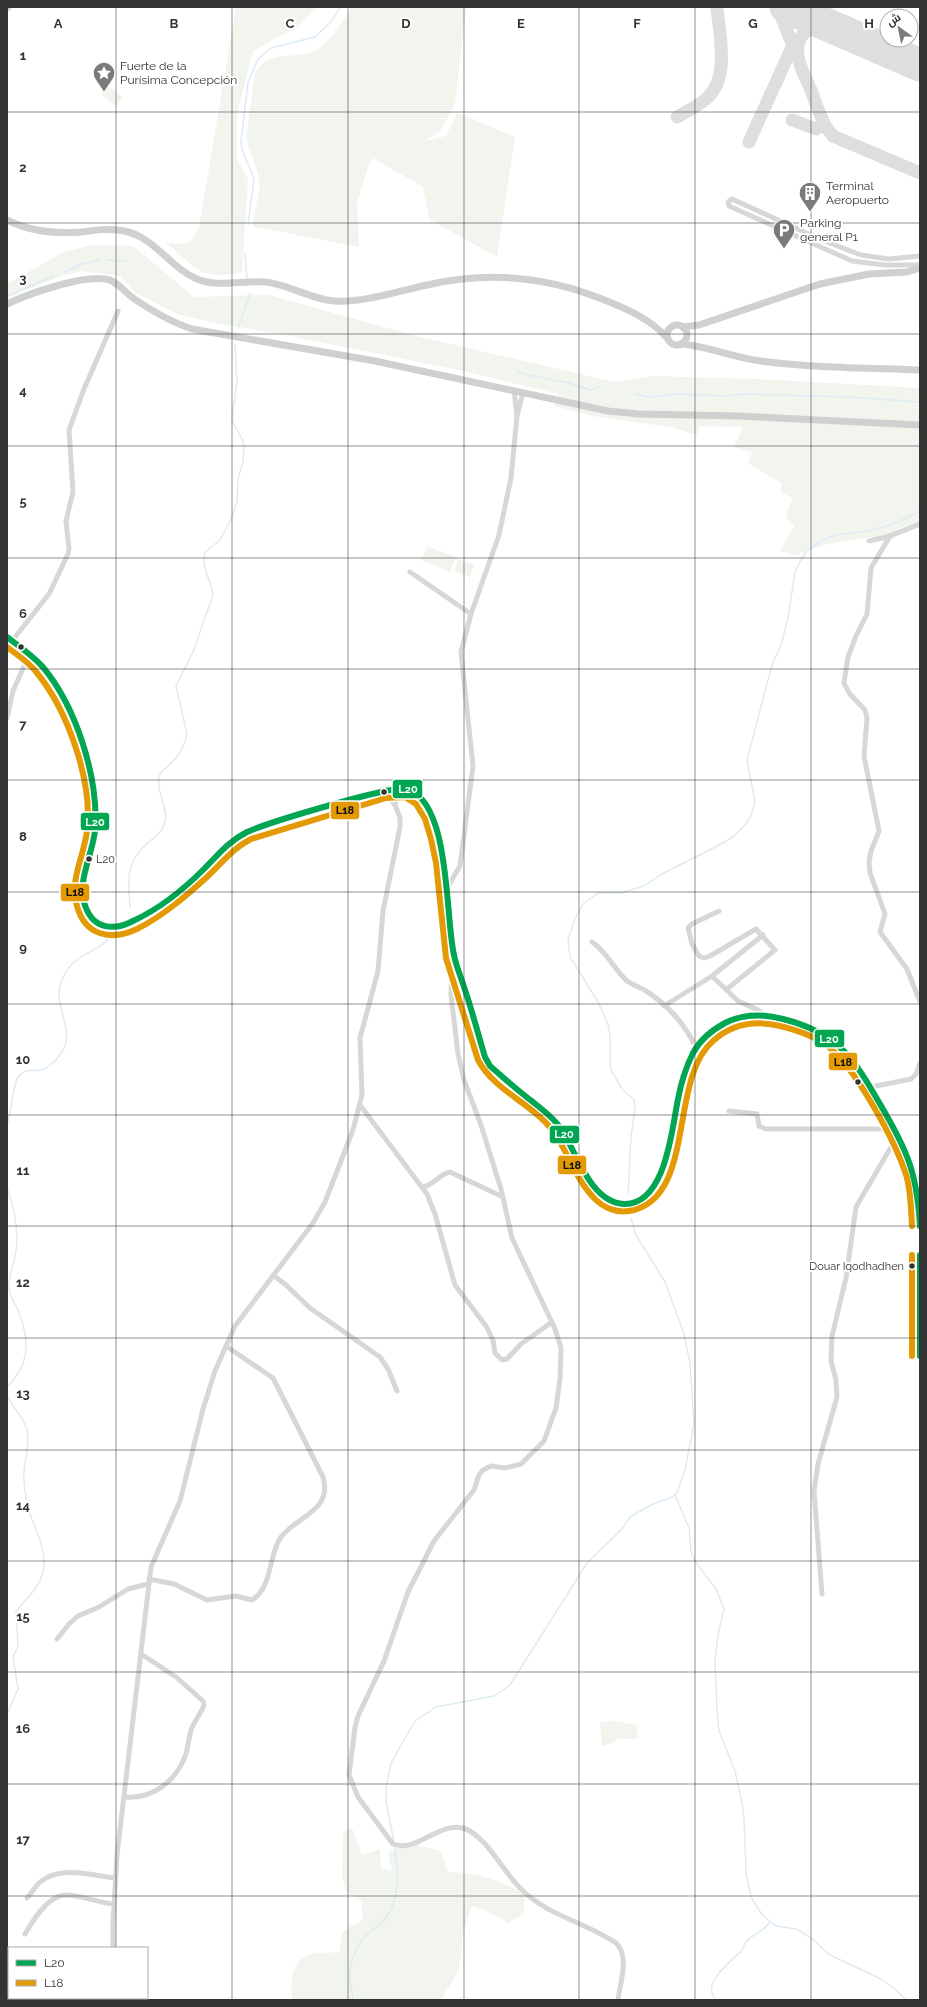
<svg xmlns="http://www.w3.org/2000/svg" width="927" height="2007" font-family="Raleway,Cairo,sans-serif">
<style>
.green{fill:#f1f5ed}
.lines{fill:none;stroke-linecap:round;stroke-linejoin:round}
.stream{stroke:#ddebf3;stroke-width:1.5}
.taxiway{stroke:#dedede;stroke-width:13}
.runway{stroke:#dedede;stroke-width:33}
.street{stroke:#d7d7d7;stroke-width:5}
.secondary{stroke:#d0d0d0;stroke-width:7}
.bus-1-casing{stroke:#fff;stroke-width:9}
.bus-2-casing{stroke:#fff;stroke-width:9}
.bus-1{stroke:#00a651;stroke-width:6}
.bus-2{stroke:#e39a05;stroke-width:6}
.grid{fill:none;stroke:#333;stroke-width:1;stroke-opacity:0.55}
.bus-dot{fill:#333;stroke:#fff;stroke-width:1.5}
.labels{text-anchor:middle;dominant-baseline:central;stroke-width:4;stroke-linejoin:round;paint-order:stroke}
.bus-label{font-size:11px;fill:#333;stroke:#fff;text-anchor:start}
.poi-label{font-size:12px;fill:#333;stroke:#fff;text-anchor:start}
.grid-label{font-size:13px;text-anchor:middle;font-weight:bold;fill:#333;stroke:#fff;stroke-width:4;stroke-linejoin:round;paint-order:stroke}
.line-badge{stroke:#fff;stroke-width:1.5}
.badge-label{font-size:11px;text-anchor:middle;font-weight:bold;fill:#fff}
.pale-badge-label{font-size:11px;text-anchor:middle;font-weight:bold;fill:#111}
</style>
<rect width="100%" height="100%" fill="#fff"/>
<g class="green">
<path d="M 236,7 L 318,7 L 295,28 L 253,51 L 237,115 L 237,160 L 248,179 L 242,272 C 203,282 193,267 167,243 C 185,244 190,246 199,228 Z"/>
<path d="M 350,7 L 466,7 L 455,104 L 441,130 L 425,141 L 446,136 L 457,113 L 515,137 L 497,257 L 429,219 L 423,187 L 373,158 L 369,164 L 357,203 L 359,247 L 252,226 L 260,187 L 258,174 L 246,139 L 255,74 C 268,47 297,62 318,49 C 330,41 340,24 350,12 Z"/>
<path d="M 108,86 L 123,97 L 116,106 L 101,95 Z"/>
<path d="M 92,245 L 133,246 L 194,297 L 269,295 L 416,336 L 615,382 L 654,376 L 756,379 L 920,388 L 920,527 L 898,535 L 887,544 L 872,537 L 827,544 L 795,555 L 780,551 L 794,526 L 786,516 L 792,498 L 781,492 L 781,483 L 748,463 L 752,452 L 734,447 L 743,427 L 699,426 L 697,435 L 670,427 L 593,416 L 554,406 L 559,394 L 463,371 L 276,333 L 214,323 L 177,314 L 136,293 L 120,276 L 83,271 L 59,277 L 7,298 L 7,284 L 64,252 Z"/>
<path d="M 427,546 L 456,557 L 450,572 L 421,560 Z"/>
<path d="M 458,559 L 474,565 L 470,577 L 454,571 Z"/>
<path d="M 614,1721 L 637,1725 L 637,1739 L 618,1739 L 608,1745 L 602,1746 L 600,1722 Z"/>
<path d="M 352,1828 L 362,1855 L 380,1849 L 381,1868 L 392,1871 L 388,1852 L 409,1843 L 441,1851 L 448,1872 C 477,1872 499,1880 524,1894 L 524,1914 L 508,1923 L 487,1911 L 472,1906 L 463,1933 L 459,1970 L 441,2000 L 292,2000 C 290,1983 291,1960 311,1954 C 319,1952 331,1953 340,1952 L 342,1932 L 363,1919 L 361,1900 L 347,1893 L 342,1877 L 343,1832 Z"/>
</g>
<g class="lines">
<g class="stream">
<path d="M 248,225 L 254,178 L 242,150 L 241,142 L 248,82 L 258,59 L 271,48 L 315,37 L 332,21 L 340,7"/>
<path d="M 245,253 L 247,278"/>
<path d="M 107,260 L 125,261"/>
<path d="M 65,272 L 82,264 L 99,260"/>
<path d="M 7,296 L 54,276"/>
<path d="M 238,328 L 250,293"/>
<path d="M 518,372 L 533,376 L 568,383 L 591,390 L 598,387"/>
<path d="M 636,394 L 649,397 L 679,394 L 726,396 L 745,394 L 848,397 L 920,402"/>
<path d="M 130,907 C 128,877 125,862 150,841 C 156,836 163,831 165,822 C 169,807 154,790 160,774 C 163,769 167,767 171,763 C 179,756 185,745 187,734 L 176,686 L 193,652 L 213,595 C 211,579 201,569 205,552 L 220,540 L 231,519 L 237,501 L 238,479 L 243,462 L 244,449 L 243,441 L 233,423 L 232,417 L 237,382 L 235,345"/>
<path d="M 7,1125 C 12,1112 12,1084 19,1076 C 26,1067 34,1072 41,1070 C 49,1068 58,1058 62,1052 C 77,1030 49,1000 63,978 C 66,971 72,963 78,959 C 88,951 99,950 108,939"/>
<path d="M 7,1188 C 15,1210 20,1233 15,1257 C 13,1267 8,1278 9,1290 C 11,1299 17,1306 20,1315 C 30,1344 29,1365 7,1387"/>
<path d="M 628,1194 L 631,1137 L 635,1108 L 634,1100 L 622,1089 L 612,1072 L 610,1065 L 610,1036 L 608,1024 L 598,1002 L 570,957 L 568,939 L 575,919 L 583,904 L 598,893 L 621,893 L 644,886 L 660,875 L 723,843 L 734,836 L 743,827 L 750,818 L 755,802 L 747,760 L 772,665 L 781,645 L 788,618 L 795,572 L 801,560 L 807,551 L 822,540 L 837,535 L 869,531 L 894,524 L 920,511"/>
<path d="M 7,1396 C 13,1408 24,1417 27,1430 C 31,1448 22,1464 24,1481 C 25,1493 27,1506 31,1517 C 38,1535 47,1552 43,1572 C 39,1590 25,1598 16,1612 L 18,1646 L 13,1657 L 18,1689 L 7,1714"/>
<path d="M 675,1495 L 689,1528 L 691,1551 L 694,1560 L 716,1589 L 724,1609 L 718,1635 L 715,1661 L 717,1709 L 719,1731 L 735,1771 L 742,1803 L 744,1817 L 746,1873 L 751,1897 L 763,1916 L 776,1926 L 796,1929 L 803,1933 L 811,1938 L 830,1955 L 879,1978 L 894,1988 L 906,2000"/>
<path d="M 394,1842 L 386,1801 L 386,1788 L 391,1763 L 415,1721 L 436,1707 L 494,1696 L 510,1685 L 587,1563 L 622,1529 L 630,1517 L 653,1504 L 672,1497 L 677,1493 L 685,1470 L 694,1424 L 690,1363 L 684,1334 L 665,1282 L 636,1235 L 631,1218"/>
<path d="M 353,2000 C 353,1993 350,1986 350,1979 C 349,1968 353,1955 358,1946 C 362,1937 374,1929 382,1922 C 401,1903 398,1870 395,1846"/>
<path d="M 717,2000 C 698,1985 733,1960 742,1950 C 744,1948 744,1944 746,1942 C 753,1934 763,1932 770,1922"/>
</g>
<g class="taxiway">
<path d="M 776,7 L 781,16 L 796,53"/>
<path d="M 832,27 C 808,23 793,36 799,61 C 802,72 808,82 812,93 C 816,104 820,116 826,127 L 833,136 L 840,139 L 920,173"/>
<path d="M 677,117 C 687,111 699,106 708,97 C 730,76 719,33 717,7"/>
<path d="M 792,120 L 816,129 L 822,125 L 823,120"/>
<path d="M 749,142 L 793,45"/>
</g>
<path class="runway" d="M 786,7 L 920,65"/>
<g class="street">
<path d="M 920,256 L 889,259 L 861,255 L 822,240 L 732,199 L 728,202 L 729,206 L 852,261 L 884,265 L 920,265"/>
<path d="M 514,390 L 517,416 L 523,392"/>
<path d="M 890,536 L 871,568 L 867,614 L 856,636 L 848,657 L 844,683 L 849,693 L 865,710 L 867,718 L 864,756 L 879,831 L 871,851 L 869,862 L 870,873 L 885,914 L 880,932 L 907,969 L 920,1002"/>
<path d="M 869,541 L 890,536 L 920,524"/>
<path d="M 410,572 L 471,614"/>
<path d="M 12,641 L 49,594 L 68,554 L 69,549 L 66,521 L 73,492 L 69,430 L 84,389 L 118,311"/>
<path d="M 7,718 L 13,691 L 29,655"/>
<path d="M 384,790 L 395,805 L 399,788"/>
<path d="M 447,888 L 460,866 L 473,766 L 461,652 L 471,614 L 499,535 L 511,478 L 517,416"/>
<path d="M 719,911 L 692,924 L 688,928 L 692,944 L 699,956 L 704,958 L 710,956 L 756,929 L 775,950 L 727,989"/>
<path d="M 592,942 C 607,952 614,969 627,981 C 632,985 640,987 646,991 C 667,1004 686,1025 696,1048"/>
<path d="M 452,958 L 451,995 L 458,1054 L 464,1080 L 481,1125 L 501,1189 L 512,1238 L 555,1329 L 561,1348 L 560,1379 L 556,1408 L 544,1441 L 521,1464 L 505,1468 L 491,1466 L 483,1470 L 479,1475 L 474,1490 L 434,1541 L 408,1592 L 384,1661 L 358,1716 L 355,1727 L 349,1775 L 358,1797 L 393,1844 C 417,1853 438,1822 463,1828 C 486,1835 504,1873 521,1889 C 548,1916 585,1922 616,1943 C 630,1956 620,1983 618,2000"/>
<path d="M 712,976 L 763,935"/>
<path d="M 664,1006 L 712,976 L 738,1001 L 758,1010 L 764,1015"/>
<path d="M 871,1087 L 911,1079 L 916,1074 L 920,1063"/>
<path d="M 360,1105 L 427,1194 L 435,1214 L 455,1285 L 486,1326 L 493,1340 L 495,1353 L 502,1360 L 507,1359 L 521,1344 L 552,1322"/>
<path d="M 729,1111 L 757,1114 L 759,1126 L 766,1129 L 895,1129"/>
<path d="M 423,1187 C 434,1185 439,1174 450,1172 L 503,1197"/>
<path d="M 273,1275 L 286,1285 L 310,1308 L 380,1357 L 388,1369 L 397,1391"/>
<path d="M 149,1579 L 174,1584 L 207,1600 L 236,1596 L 252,1600 C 273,1587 268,1555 281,1537 C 297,1516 333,1511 323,1477 L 273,1378 L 226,1346"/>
<path d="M 822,1594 L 814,1491 L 818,1464 L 837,1397 L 836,1380 L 831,1361 L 832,1336 L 846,1278 L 856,1207 L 898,1135"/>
<path d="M 57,1639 L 69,1624 L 78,1616 L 99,1607 L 128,1589 L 148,1584"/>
<path d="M 124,1797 C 153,1800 177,1780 186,1754 C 188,1746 189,1737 191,1730 C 194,1721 201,1714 204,1705 L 203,1701 L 176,1677 L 141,1654"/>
<path d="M 27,1898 C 31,1894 35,1887 39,1883 C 59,1865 91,1875 115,1878"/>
<path d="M 25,1934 C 33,1920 47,1897 64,1895 C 80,1894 98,1903 114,1904"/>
<path d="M 113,1948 L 113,1922 L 117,1855 L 151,1567 L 180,1501 L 203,1409 L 215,1371 L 235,1326 L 313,1223 L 325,1202 L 353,1130 L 362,1095 L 360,1038 L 378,971 L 383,911 L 400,827 L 400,818 L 395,805"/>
<path d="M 128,1998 L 129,2000"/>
</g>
<g class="secondary">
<path d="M 7,8 L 8,7"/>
<path d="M 7,220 C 31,232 56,234 82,232 C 96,230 110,228 124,231 C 155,237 169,267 197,279 C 218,288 243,280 266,282 C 290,285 310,299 334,301 C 362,303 399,291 427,285 C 487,271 545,276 602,299 C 625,308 651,319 667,338"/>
<path d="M 7,304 C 28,294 91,271 112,281 C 120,285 126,293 133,298 C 152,311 171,322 192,329 L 375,361 L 608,411 L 639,414 L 739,416 L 920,425"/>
<circle cx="677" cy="335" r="10"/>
<path d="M 683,327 L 699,325 L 820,284 L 869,274 L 907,272 L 920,268"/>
<path d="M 681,344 C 708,346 734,358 761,361 C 814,368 867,368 920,370"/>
<path d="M 7,637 C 19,646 32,655 42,666 C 75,702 98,781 95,830 C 93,852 81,874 83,897 C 84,911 95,927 111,928 C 135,929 185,886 203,870 C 215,858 226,843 241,835 C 257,826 276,822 293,817 C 324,808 354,799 384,790 C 392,789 400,787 408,789 C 451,803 445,916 453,952 C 455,964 460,976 464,987 C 471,1010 478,1033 485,1057 L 490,1066 C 504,1078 518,1090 532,1102 C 540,1108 549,1114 555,1121 C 575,1143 589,1204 624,1204 C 638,1204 653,1191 659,1179 C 676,1142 674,1088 693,1053 C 700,1040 710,1032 722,1025 C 740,1014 760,1013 780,1018 C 838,1030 852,1055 880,1104 C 893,1126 907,1149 914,1174 C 919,1191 919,1209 920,1226"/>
<path d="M 920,1255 L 920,1356"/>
</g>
<g class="bus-1-casing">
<g id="bus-1">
<path d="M 7,637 C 19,646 32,655 42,666 C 76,706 99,778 95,830 C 93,855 75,883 86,908 C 94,929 114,931 133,921 C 159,909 184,889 204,869 C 218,855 229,841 247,832 C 267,823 394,784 408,789 C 451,805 445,916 454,955 C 456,966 461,977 464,987 C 472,1010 478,1034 485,1057 L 490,1066 C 504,1078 518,1091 533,1102 C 544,1111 554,1118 562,1130 C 577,1154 591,1203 624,1204 C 666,1205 672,1128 678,1099 C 681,1083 686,1067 693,1053 C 700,1040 712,1030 725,1023 C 744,1013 764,1014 783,1019 C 838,1033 853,1057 880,1104 C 907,1150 917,1172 920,1226"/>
<path d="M 920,1255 L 920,1356"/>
</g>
</g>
<g class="bus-2-casing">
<g id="bus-2">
<path d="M 7,647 C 17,655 29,662 37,673 C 68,711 93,782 87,831 C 84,856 69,881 77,906 C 85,936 111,941 137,929 C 163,916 186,896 207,877 C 222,863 233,848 251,839 L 386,798 L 405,797 L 416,804 L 425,819 L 431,839 L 436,863 L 446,958 L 478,1060 C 495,1092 536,1105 556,1135 C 569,1156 577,1181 595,1199 C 604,1208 617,1213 629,1211 C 697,1200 668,1079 713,1041 C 732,1024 755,1020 780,1026 C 796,1030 812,1035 825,1044 C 854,1064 897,1144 907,1178 C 911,1194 911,1210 912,1226"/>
<path d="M 912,1255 L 912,1356"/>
</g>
</g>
<use href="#bus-1" class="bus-1"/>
<use href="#bus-2" class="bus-2"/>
</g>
<path class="grid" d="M 116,7 L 116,1948M 232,7 L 232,2000M 348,7 L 348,2000M 464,7 L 464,2000M 579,7 L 579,2000M 695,7 L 695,2000M 811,7 L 811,2000M 7,112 L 920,112M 7,223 L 920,223M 7,334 L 920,334M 7,446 L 920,446M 7,558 L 920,558M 7,669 L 920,669M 7,780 L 920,780M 7,892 L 920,892M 7,1004 L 920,1004M 7,1115 L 920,1115M 7,1226 L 920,1226M 7,1338 L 920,1338M 7,1450 L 920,1450M 7,1561 L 920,1561M 7,1672 L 920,1672M 7,1784 L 920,1784M 7,1896 L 920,1896M 116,1998 L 116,2000"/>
<defs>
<g id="sight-pin" transform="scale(1.15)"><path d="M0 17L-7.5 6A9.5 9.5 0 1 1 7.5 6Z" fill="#7a7a7a" stroke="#fff"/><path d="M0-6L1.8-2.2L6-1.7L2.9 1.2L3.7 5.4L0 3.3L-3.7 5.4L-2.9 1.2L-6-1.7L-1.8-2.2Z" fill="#fff"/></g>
<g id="building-pin" transform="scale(1.15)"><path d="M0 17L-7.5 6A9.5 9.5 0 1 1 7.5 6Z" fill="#7a7a7a" stroke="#fff"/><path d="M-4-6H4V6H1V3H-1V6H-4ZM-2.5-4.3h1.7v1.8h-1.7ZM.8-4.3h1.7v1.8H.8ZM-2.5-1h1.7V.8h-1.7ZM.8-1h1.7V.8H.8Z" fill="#fff"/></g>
<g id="parking-pin" transform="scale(1.15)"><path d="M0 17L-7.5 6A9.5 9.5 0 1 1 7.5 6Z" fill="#7a7a7a" stroke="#fff"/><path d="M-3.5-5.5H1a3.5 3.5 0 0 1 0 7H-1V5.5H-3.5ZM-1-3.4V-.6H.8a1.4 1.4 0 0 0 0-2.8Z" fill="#fff"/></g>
</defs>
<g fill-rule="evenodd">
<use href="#sight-pin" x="104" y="73"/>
<use href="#building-pin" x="810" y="193"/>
<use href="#parking-pin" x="784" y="230"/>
</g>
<g class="bus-dot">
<circle cx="21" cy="647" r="3.5"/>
<circle cx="384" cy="792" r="3.5"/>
<circle cx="89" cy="859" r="3.5"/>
<circle cx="858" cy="1082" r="3.5"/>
<circle cx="912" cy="1266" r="3.5"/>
</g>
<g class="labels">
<g class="bus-label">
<text x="96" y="859">L20</text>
<text x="904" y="1266" text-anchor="end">Douar Iqodhadhen</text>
</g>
<g class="poi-label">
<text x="120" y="66">Fuerte de la<tspan x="120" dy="14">Purísima Concepción</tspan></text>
<text x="826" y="186">Terminal<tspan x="826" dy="14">Aeropuerto</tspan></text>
<text x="800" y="223">Parking<tspan x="800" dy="14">general P1</tspan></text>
</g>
</g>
<g class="grid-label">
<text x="58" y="28">A</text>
<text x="174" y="28">B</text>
<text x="290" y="28">C</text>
<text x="406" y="28">D</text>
<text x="521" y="28">E</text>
<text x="637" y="28">F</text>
<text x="753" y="28">G</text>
<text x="869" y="28">H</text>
<text x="23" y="60">1</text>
<text x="23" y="172">2</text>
<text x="23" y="283">3</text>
<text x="23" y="395">4</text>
<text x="23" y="506">5</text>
<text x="23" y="618">6</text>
<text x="23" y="729">7</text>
<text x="23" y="841">8</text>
<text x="23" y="952">9</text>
<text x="23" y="1064">10</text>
<text x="23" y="1175">11</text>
<text x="23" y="1287">12</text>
<text x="23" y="1398">13</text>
<text x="23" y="1510">14</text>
<text x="23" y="1621">15</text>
<text x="23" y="1733">16</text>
<text x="23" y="1844">17</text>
</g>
<g class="line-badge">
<rect x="392" y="779" width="31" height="20" rx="4" fill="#00a651"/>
<rect x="330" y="801" width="30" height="19" rx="4" fill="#e39a05"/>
<rect x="80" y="812" width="30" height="19" rx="4" fill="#00a651"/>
<rect x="60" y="883" width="30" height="19" rx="4" fill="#e39a05"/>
<rect x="814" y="1029" width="31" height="19" rx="4" fill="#00a651"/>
<rect x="828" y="1052" width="30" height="19" rx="4" fill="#e39a05"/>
<rect x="549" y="1125" width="31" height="19" rx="4" fill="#00a651"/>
<rect x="557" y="1155" width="30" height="20" rx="4" fill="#e39a05"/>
</g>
<g class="badge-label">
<text x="408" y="793">L20</text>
<text x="95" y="826">L20</text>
<text x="829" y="1043">L20</text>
<text x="564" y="1138">L20</text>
</g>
<g class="pale-badge-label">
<text x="345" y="814">L18</text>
<text x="75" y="896">L18</text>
<text x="843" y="1066">L18</text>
<text x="572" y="1169">L18</text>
</g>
<rect width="927" height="2007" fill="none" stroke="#333333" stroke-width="16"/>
<rect x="8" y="1947" width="140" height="52" fill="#ffffff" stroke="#adadad"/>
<rect x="16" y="1960" width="20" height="6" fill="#00a651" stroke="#adadad"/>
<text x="44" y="1967" font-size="12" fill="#333333">L20</text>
<rect x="16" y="1980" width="20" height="6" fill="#e39a05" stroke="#adadad"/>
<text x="44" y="1987" font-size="12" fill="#333333">L18</text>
<g transform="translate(899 28) rotate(327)"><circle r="19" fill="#ffffff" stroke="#adadad"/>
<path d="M0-3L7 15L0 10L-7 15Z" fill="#7a7a7a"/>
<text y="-6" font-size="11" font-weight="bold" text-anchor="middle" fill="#333333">ش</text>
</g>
</svg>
